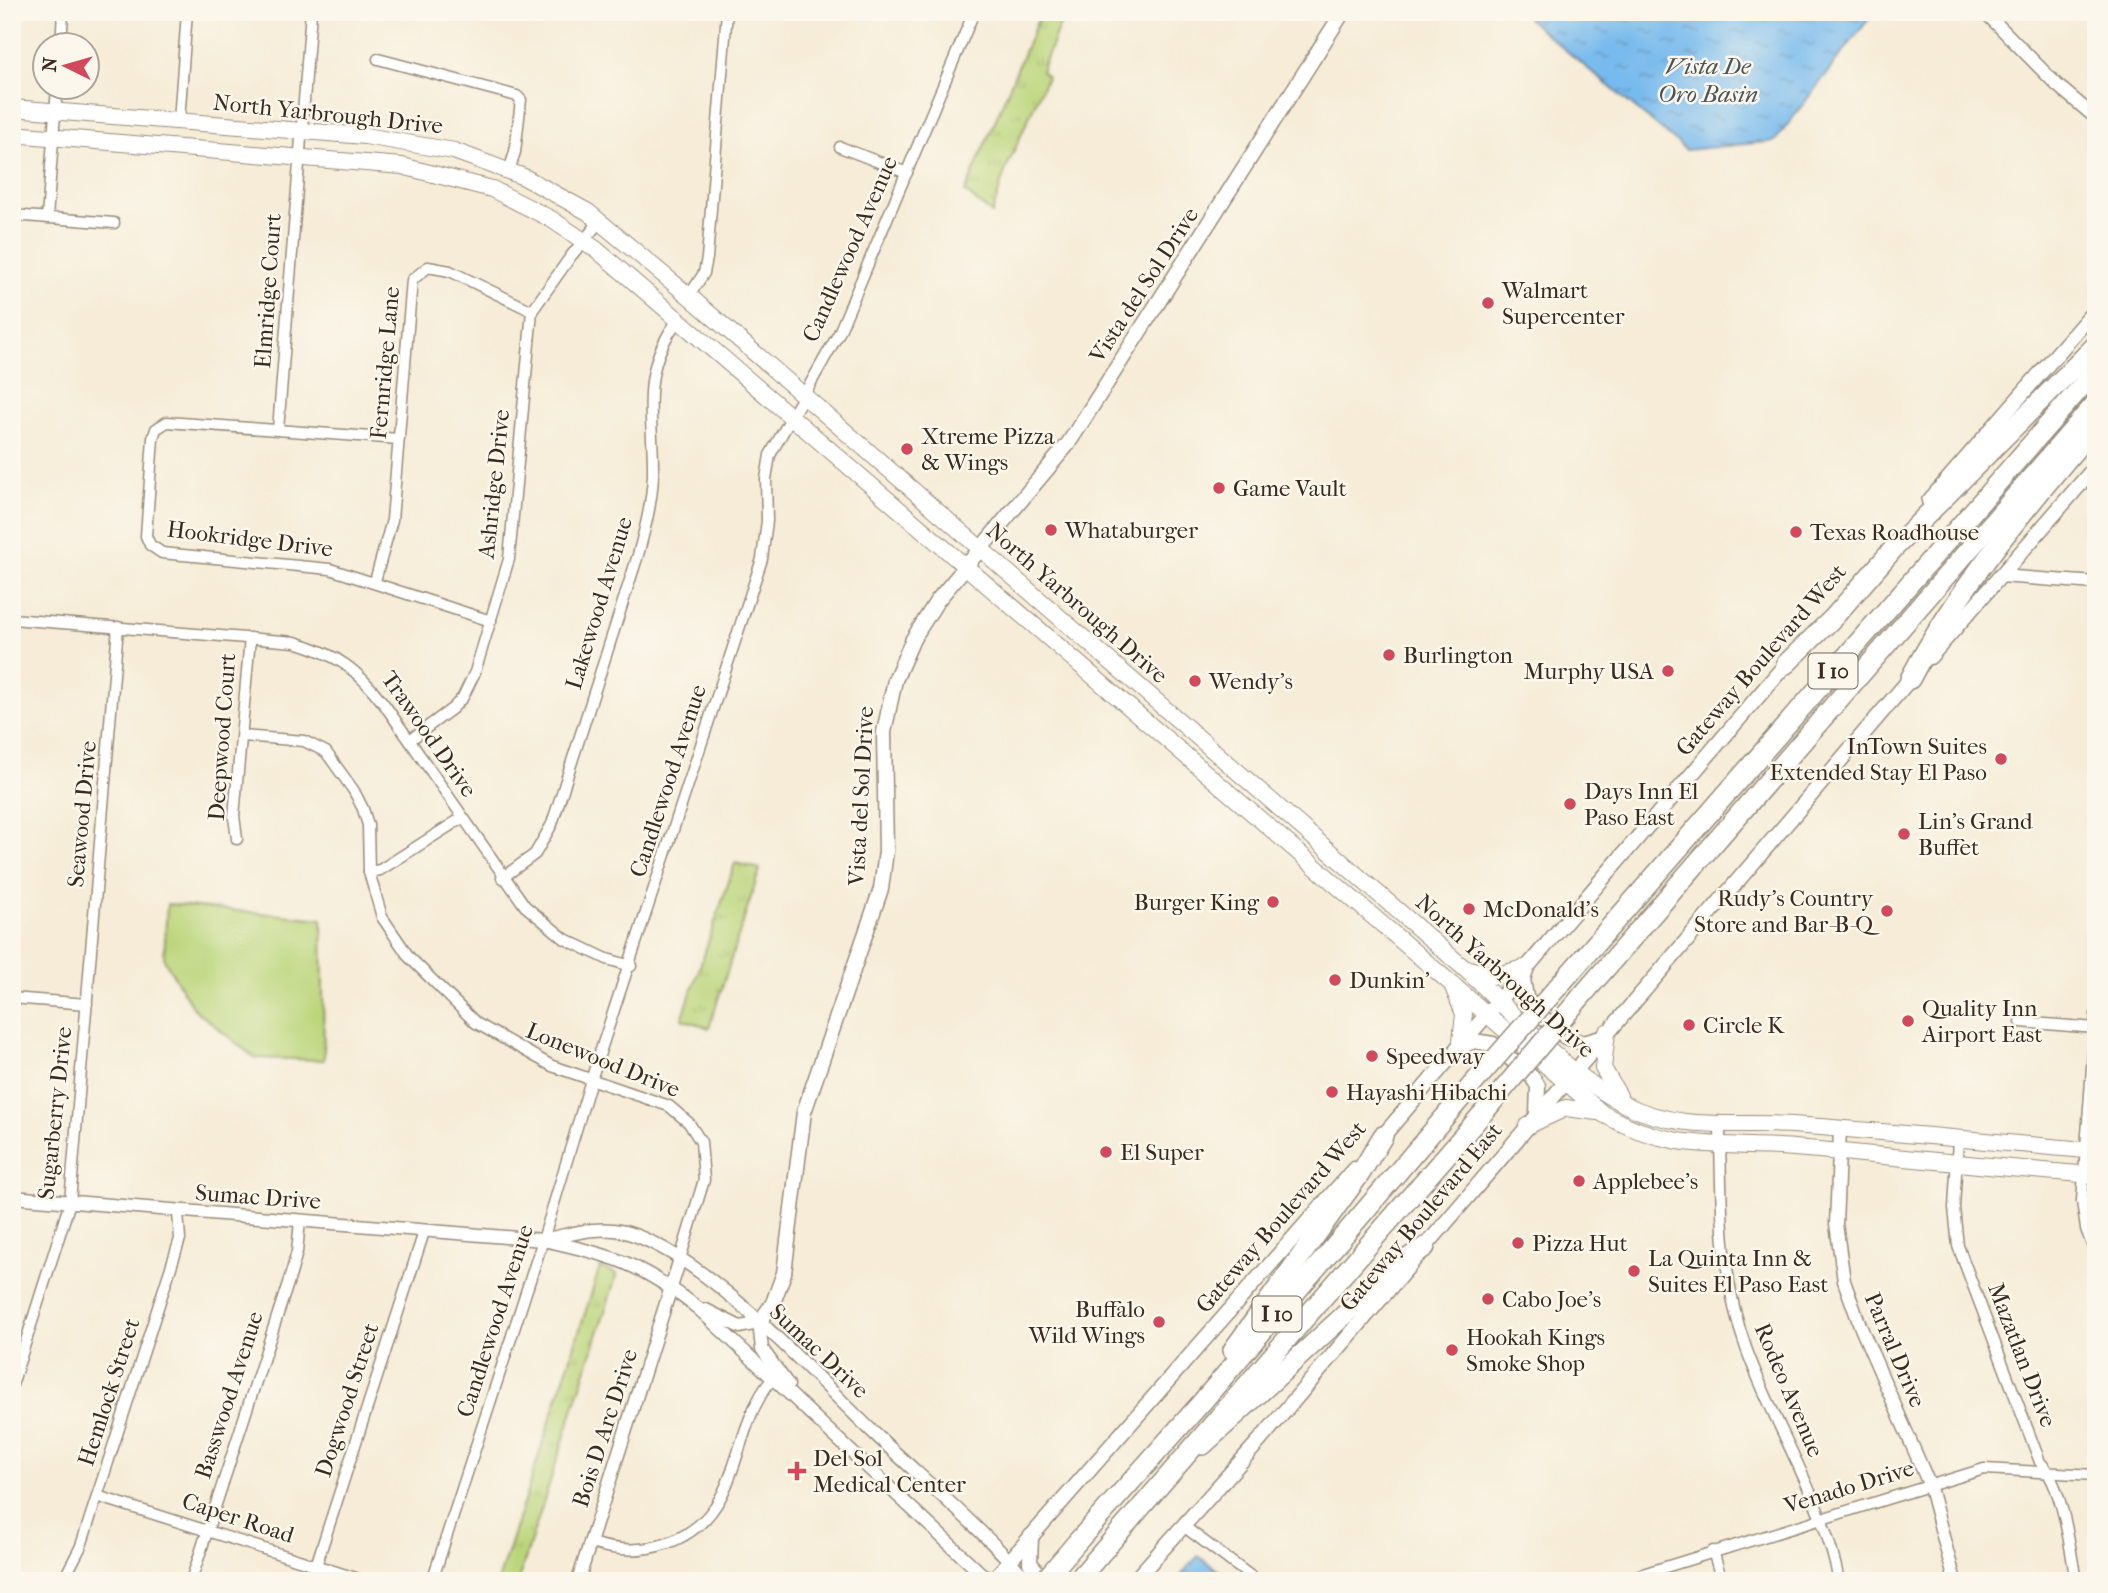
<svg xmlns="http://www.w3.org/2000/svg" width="2108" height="1593" font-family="'IM FELL French Canon',serif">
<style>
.grass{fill:url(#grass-tufts);stroke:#7b804c;stroke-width:2}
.pitch{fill:#bbd57a;stroke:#7b804c;stroke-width:2}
.water{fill:url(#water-ripples);stroke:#597286;stroke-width:2}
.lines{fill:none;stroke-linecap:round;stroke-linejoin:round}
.minor-casing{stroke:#988b7a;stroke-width:13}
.tertiary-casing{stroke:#988b7a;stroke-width:15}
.secondary-casing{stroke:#988b7a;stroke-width:17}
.primary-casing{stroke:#988b7a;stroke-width:18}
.motorway-casing{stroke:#988b7a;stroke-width:22}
.minor{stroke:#fff;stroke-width:10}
.tertiary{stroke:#fff;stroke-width:12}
.secondary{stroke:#fff;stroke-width:14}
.primary{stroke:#fff;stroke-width:16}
.motorway{stroke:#fff;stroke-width:19}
.motorway-bridge-casing{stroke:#988b7a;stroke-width:22;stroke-linecap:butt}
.motorway-bridge{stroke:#fff;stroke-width:19}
.poi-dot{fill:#d1495b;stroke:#fbf7ec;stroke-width:2.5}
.labels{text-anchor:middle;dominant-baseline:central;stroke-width:5;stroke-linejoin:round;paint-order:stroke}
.shield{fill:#fbf7ec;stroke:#75685c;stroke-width:2}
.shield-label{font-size:21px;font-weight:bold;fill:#3b2a1e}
.street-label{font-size:23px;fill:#3b2a1e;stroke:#fbf7ec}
.poi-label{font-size:23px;fill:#3b2a1e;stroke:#fbf7ec;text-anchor:start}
.water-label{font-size:24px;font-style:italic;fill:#4d555c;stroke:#fbf7ec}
</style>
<defs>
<pattern id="grass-tufts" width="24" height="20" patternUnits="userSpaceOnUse" patternTransform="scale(1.75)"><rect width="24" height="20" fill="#bbd57a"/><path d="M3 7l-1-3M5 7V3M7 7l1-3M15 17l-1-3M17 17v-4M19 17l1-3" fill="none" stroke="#a2b769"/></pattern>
<pattern id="water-ripples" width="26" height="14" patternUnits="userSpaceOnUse" patternTransform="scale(1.75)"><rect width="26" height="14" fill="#77baed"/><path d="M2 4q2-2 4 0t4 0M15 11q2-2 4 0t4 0" fill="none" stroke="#6397bf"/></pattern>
</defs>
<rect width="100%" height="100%" fill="#fbf7ec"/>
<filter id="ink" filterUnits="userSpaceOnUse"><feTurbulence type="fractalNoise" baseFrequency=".0143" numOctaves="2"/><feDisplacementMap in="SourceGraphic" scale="14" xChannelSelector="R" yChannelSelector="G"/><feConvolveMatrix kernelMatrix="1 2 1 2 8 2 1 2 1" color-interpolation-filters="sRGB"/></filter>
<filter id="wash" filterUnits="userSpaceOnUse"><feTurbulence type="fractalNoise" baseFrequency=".00686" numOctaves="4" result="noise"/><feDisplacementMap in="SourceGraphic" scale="28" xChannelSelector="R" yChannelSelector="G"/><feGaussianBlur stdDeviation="1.57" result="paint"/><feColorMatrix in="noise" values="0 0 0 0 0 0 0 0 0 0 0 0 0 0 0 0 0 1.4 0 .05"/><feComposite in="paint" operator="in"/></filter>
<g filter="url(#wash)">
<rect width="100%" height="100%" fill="#f6ecd7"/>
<g class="grass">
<path d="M 1041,12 L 1065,12 L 1041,71 L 1047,77 L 1005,171 L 992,214 L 965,192 Z"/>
<path d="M 735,863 L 760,869 L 709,1028 L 682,1019 Z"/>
<path d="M 600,1267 L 617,1274 L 518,1581 L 498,1581 Z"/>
</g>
<path class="pitch" d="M 167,904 L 322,919 L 324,1060 L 255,1058 L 193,1008 L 164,959 Z"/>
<g class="water">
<path d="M 1532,12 L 1874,12 L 1775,141 L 1686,150 L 1527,18 Z"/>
<path d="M 1198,1556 L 1233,1581 L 1176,1581 Z"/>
</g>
</g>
<g filter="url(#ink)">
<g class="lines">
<g class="minor-casing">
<g id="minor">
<path d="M 61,46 L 63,12"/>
<path d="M 378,59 L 517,96 L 521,100 L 515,152 L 509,171"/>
<path d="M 179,121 L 187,12"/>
<path d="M 840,147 L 907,173"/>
<path d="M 12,215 L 114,223"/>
<path d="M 47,218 L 57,88"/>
<path d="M 689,296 L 704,273 L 707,258 L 727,12"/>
<path d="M 278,430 L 311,12"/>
<path d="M 399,439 L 167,422 L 156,429 L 153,438 L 146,536 L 150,545 L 162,553 L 330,569 L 491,621"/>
<path d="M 375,581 L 392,520 L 412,280 L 428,267 L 450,271 L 532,311"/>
<path d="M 12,619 L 295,642 C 338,655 357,669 384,704 L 525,906 L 565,939 L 607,959 L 631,966"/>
<path d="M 242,736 L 304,741 L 326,752 L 354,791 L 363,809 L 368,825 L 369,872 L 382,917 L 409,957 L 476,1023 L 552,1066 L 669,1106 L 689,1123 L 701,1142 L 704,1180 L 680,1259"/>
<path d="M 410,740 L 453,708 L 463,697 L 475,672 L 509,559 L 532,311 L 571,256 L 600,221"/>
<path d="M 237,839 L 234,816 L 250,638"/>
<path d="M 369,872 L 380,870 L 462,818"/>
<path d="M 502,878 L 535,854 L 552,824 L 638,555 C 645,529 652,503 653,475 C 654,415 638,373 678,320"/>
<path d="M 12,998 L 87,1004"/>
<path d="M 2096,1014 L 2082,1201 L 2086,1229 L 2096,1255"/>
<path d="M 2021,1022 L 2096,1028"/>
<path d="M 1720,1126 C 1721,1202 1720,1276 1746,1348 C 1774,1426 1823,1498 1839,1581"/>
<path d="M 1958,1140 L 1954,1208 L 1958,1246 L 2040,1462 C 2063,1486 2070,1548 2076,1581"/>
<path d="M 12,1385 L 70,1202 L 118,627"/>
<path d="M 97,1496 L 365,1581"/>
<path d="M 1182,1525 L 1257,1581"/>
<path d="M 591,1543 C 616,1551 640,1552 665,1544 C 745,1517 727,1434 772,1379"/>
<path d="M 1713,1551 L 1722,1581"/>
<path d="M 63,1581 L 81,1546 L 180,1239 L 178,1213"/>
<path d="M 191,1581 L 291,1274 L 297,1252 L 300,1221"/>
<path d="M 311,1581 L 424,1232"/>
<path d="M 432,1581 L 543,1240 L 591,1080 L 762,559 L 767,521 L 766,479 L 770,455 L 839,333 L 974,12"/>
<path d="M 1620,1581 L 1984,1469 L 2096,1475"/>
</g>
</g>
<g class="tertiary-casing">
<g id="tertiary">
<path d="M 1985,12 L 2057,85 L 2096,118"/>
<path d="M 2000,576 L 2096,583"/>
<path d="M 1840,1129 L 1836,1224 L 1844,1281 L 1861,1328 L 1929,1484 L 1955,1581"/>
<path d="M 12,1197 L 543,1240 C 613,1255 642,1264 699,1309 L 989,1581"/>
<path d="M 547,1239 C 572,1234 599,1225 625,1232 C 707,1255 812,1374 875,1434 C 926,1482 981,1528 1028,1581"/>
<path d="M 706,1310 L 740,1327 L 759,1323"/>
<path d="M 759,1323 L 762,1349 L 788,1385"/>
<path d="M 578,1581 L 680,1259"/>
</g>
</g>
<g class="secondary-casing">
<g id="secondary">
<path d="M 1929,501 L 2096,309"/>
<path d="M 1930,657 L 2096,466"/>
<path d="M 1527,967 L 1523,979 L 1527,1003 L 1565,1037 L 1584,1043 L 1601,1038"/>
<path d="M 1457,1048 L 1474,1041 L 1493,1044 L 1532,1077 L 1538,1086 L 1537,1114"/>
<path d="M 1377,1143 L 1791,658"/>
<path d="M 759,1323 L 773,1303 L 784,1273 L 804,1112 L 881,889 L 886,851 L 884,732 L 895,680 L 913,639 L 937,601 L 1068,444 L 1343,12"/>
<path d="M 1031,1536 L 1030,1563 L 1045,1581"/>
<path d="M 992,1581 L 1354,1169"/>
<path d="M 1134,1581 L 1261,1439 L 1916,672"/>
</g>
</g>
<g class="primary-casing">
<g id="primary">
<path d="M 12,108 L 365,136 L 454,151 L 524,177 L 588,212 L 689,296 L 1464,968 C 1514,1013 1566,1075 1626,1105 C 1681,1132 1735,1121 1793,1125 C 1894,1132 1995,1142 2096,1151"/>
<path d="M 12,134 L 402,166 L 492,189 L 551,219 L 597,250 L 1603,1114 C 1673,1153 1719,1142 1794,1148 C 1895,1156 1995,1168 2096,1175"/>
<path d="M 1469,969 L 1495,976 L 1524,968"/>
<path d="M 1453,987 L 1464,1014 L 1461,1041"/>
<path d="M 1607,1032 L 1603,1068 L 1619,1096"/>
<path d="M 1527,1126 L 1566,1108 L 1597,1112"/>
</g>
</g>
<g class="motorway-casing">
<g id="motorway">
<path d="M 1786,664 L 1834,617 L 1895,547 L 2096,345"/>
<path d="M 1910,679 C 1959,586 2028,505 2096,425"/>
<path d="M 1570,973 L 2096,370"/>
<path d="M 1586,991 L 2096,403"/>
<path d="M 1233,1350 L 1360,1174 L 1383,1136"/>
<path d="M 1203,1445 L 1401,1263 L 1425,1247"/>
<path d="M 1078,1541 L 1202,1402 L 1472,1085"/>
<path d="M 1077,1581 L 1490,1105"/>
</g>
</g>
<use href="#minor" class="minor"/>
<use href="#tertiary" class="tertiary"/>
<use href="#secondary" class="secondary"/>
<use href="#primary" class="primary"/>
<use href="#motorway" class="motorway"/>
<g class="motorway-bridge-casing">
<g id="motorway-bridge">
<path d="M 1472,1085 L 1570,973"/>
<path d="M 1490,1105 L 1586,991"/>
<path d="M 1044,1581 L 1078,1541"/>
</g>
</g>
<use href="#motorway-bridge" class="motorway-bridge"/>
</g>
</g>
<g class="poi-dot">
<circle cx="1488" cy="303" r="7"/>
<circle cx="907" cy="449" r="7"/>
<circle cx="1219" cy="488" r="7"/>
<circle cx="1051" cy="530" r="7"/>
<circle cx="1796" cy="532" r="7"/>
<circle cx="1389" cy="655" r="7"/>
<circle cx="1668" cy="671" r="7"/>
<circle cx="1195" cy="681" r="7"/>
<circle cx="2001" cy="759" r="7"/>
<circle cx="1570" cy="804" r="7"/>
<circle cx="1904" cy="834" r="7"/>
<circle cx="1273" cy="902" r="7"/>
<circle cx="1469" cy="909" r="7"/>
<circle cx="1887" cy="911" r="7"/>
<circle cx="1335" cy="980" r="7"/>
<circle cx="1908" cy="1021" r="7"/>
<circle cx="1689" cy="1025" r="7"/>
<circle cx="1372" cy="1056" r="7"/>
<circle cx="1332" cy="1092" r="7"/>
<circle cx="1106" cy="1152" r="7"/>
<circle cx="1579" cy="1181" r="7"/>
<circle cx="1518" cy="1243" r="7"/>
<circle cx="1634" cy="1271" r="7"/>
<circle cx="1488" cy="1299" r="7"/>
<circle cx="1159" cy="1322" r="7"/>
<circle cx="1452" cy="1350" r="7"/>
<path d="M793.5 1460.5h7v7h7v7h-7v7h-7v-7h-7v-7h7z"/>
</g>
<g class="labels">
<g class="shield">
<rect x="1808.5" y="653.5" width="49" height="35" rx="5"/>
<rect x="1252.5" y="1296.5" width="49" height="35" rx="5"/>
</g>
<g class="shield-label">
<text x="1833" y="671">I 10</text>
<text x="1277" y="1314">I 10</text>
</g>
<g class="street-label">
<text transform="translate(328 114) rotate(6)">North Yarbrough Drive</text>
<text transform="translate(850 249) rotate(-66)">Candlewood Avenue</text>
<text transform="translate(1144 285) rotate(-57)">Vista del Sol Drive</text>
<text transform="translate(268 291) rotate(-86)">Elmridge Court</text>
<text transform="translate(385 363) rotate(-85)">Fernridge Lane</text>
<text transform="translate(494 484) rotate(-84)">Ashridge Drive</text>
<text transform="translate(250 539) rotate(7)">Hookridge Drive</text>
<text transform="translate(599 603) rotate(-73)">Lakewood Avenue</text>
<text transform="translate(1077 603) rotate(41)">North Yarbrough Drive</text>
<text transform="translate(1761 660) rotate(-49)">Gateway Boulevard West</text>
<text transform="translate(429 734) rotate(55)">Trawood Drive</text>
<text transform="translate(222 737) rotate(-86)">Deepwood Court</text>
<text transform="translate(668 781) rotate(-72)">Candlewood Avenue</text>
<text transform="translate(861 796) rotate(-87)">Vista del Sol Drive</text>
<text transform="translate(82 814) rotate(-85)">Seawood Drive</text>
<text transform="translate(1505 976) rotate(42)">North Yarbrough Drive</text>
<text transform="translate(603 1060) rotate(22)">Lonewood Drive</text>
<text transform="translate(55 1113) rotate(-84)">Sugarberry Drive</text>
<text transform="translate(258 1197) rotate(4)">Sumac Drive</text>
<text transform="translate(1281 1217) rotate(-49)">Gateway Boulevard West</text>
<text transform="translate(1421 1217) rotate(-50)">Gateway Boulevard East</text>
<text transform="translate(495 1321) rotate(-72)">Candlewood Avenue</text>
<text transform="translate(1895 1350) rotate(67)">Parral Drive</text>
<text transform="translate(819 1351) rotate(43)">Sumac Drive</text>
<text transform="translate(2022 1355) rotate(69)">Mazatlan Drive</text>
<text transform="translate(1789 1390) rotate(67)">Rodeo Avenue</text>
<text transform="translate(109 1392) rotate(-72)">Hemlock Street</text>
<text transform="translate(229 1395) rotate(-72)">Basswood Avenue</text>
<text transform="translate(347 1400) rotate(-72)">Dogwood Street</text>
<text transform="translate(605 1428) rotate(-72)">Bois D Arc Drive</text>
<text transform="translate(1849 1487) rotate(-17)">Venado Drive</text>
<text transform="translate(238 1518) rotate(18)">Caper Road</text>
</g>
<g class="poi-label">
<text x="1502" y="290">Walmart<tspan x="1502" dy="26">Supercenter</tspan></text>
<text x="921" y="436">Xtreme Pizza<tspan x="921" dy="26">&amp; Wings</tspan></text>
<text x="1233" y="488">Game Vault</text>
<text x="1065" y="530">Whataburger</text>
<text x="1810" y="532">Texas Roadhouse</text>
<text x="1403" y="655">Burlington</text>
<text x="1654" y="671" text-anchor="end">Murphy USA</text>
<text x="1209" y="681">Wendy's</text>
<text x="1987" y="746" text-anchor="end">InTown Suites<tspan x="1987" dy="26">Extended Stay El Paso</tspan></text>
<text x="1584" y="791">Days Inn El<tspan x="1584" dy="26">Paso East</tspan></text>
<text x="1918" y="821">Lin's Grand<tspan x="1918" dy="26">Buffet</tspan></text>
<text x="1873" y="898" text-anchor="end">Rudy's Country<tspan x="1873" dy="26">Store and Bar-B-Q</tspan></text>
<text x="1259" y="902" text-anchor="end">Burger King</text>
<text x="1483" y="909">McDonald's</text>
<text x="1349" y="980">Dunkin'</text>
<text x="1922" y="1008">Quality Inn<tspan x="1922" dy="26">Airport East</tspan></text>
<text x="1703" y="1025">Circle K</text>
<text x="1386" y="1056">Speedway</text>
<text x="1346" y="1092">Hayashi Hibachi</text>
<text x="1120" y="1152">El Super</text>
<text x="1593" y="1181">Applebee's</text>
<text x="1532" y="1243">Pizza Hut</text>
<text x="1648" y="1258">La Quinta Inn &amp;<tspan x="1648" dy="26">Suites El Paso East</tspan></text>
<text x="1502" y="1299">Cabo Joe's</text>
<text x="1145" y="1309" text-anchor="end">Buffalo<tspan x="1145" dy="26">Wild Wings</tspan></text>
<text x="1466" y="1337">Hookah Kings<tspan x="1466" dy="26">Smoke Shop</tspan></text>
<text x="813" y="1458">Del Sol<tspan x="813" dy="26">Medical Center</tspan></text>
</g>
<g class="water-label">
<text x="1708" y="66">Vista De<tspan x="1708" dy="28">Oro Basin</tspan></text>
</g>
</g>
<rect width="2108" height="1593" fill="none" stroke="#fbf7ec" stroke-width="42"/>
<g transform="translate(66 66) rotate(275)"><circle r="33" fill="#fbf7ec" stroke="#aea59a" stroke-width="2"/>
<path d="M0-5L12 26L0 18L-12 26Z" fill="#d1495b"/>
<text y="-10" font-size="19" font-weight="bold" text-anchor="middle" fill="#3b2a1e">N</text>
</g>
</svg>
